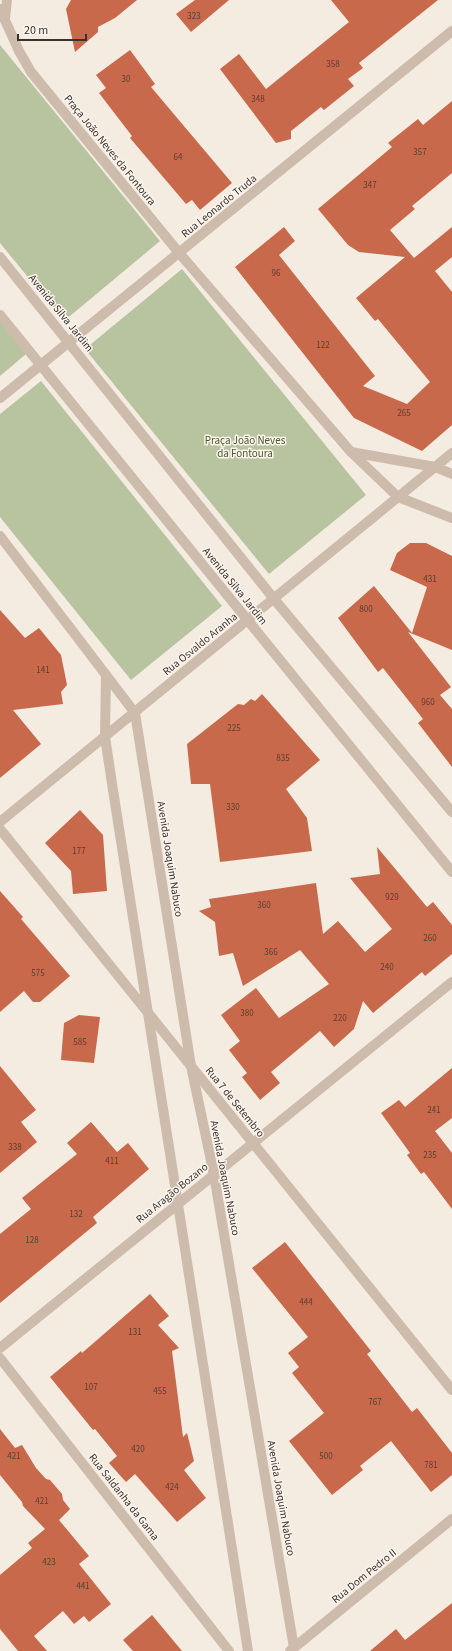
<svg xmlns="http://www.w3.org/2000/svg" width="452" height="1651" font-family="'Source Sans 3',sans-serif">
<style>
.green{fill:#b8c4a0}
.building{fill:#c8694b}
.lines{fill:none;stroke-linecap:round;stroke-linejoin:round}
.minor{stroke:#cdbbac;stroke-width:10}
.labels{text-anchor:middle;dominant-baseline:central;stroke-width:3;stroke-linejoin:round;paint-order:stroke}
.number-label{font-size:9px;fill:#5e3e33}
.street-label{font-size:11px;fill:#3b302b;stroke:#fbf5ee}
.park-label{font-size:11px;fill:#4a5a2e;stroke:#fbf5ee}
</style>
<rect width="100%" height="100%" fill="#f4ebe1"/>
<g class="green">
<path d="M 0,45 L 160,241 L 64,321 L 0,243 Z"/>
<path d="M 182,269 L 366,495 L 269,574 L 85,349 Z"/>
<path d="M 0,322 L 26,354 L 0,376 Z"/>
<path d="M 41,381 L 222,606 L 131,680 L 0,517 L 0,414 Z"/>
</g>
<g class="building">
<path d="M 71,0 L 137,0 L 115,18 L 98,27 L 98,32 L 75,52 L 66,9 Z"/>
<path d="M 195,0 L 229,0 L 191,32 L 176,14 Z"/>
<path d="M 331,0 L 438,0 L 359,63 L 363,68 L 348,79 L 354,86 L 324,110 L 321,107 L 291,131 L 291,139 L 276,143 L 220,69 L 239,54 L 266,89 L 349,22 Z"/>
<path d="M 130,50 L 155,84 L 151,87 L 232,183 L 200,210 L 192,200 L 186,204 L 130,138 L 132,136 L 99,93 L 106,88 L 96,75 Z"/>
<path d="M 452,101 L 452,173 L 412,206 L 415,209 L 390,230 L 414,258 L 452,227 L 452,257 L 435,271 L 452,292 L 452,425 L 422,451 L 354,418 L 235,267 L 284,227 L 295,241 L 279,255 L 375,376 L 363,386 L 407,404 L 430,382 L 378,319 L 375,321 L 356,298 L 405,257 L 359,252 L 348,245 L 318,209 L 392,147 L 388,143 L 418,119 L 423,125 Z"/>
<path d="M 410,543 L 426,543 L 452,556 L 452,650 L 408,632 L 451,687 L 440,695 L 452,709 L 452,767 L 418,723 L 423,719 L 383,668 L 378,672 L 338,618 L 374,586 L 412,633 L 427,587 L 390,570 L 397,553 Z"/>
<path d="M 0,610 L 25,638 L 39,628 L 61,655 L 67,685 L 61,692 L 63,704 L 13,710 L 41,744 L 0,778 Z"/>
<path d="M 262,694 L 320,760 L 286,789 L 307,818 L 312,851 L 220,862 L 210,784 L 191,784 L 187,744 L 238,704 L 244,705 L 251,699 L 255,701 Z"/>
<path d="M 80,810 L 103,835 L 107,891 L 73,894 L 71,871 L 45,843 Z"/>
<path d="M 377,847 L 427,907 L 433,902 L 452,925 L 452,954 L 425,976 L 422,972 L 373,1013 L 363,1001 L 354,1029 L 334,1047 L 320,1031 L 271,1072 L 280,1083 L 260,1100 L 242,1077 L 247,1073 L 229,1050 L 240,1041 L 221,1015 L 256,988 L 279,1018 L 329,984 L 300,950 L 243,986 L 233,953 L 219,956 L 215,922 L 199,911 L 211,907 L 209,899 L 316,883 L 323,934 L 338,921 L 365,952 L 392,929 L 350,878 L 380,874 Z"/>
<path d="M 0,891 L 23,917 L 21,919 L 70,976 L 40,1002 L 33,1002 L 24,991 L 0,1012 Z"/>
<path d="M 79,1015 L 100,1017 L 94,1063 L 61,1060 L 64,1023 Z"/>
<path d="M 0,1066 L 36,1110 L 21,1122 L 37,1142 L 0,1173 Z"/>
<path d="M 452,1068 L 452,1118 L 435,1131 L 452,1153 L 452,1209 L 424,1172 L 421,1174 L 407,1155 L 410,1153 L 381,1113 L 399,1100 L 405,1107 Z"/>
<path d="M 91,1122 L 117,1152 L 128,1143 L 149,1169 L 93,1217 L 97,1223 L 0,1303 L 0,1234 L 31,1209 L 22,1198 L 77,1154 L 67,1143 Z"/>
<path d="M 285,1242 L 371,1351 L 367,1354 L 412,1412 L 417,1408 L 452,1453 L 452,1475 L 431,1492 L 391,1441 L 360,1466 L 363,1470 L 332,1495 L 289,1441 L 324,1413 L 292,1373 L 299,1367 L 288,1353 L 308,1337 L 252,1268 Z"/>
<path d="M 150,1294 L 169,1316 L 158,1325 L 179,1348 L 172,1351 L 183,1437 L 187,1433 L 194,1461 L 184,1470 L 206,1498 L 177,1522 L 135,1474 L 126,1482 L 109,1463 L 117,1456 L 95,1429 L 93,1430 L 50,1377 L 81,1351 L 82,1353 Z"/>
<path d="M 0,1429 L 15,1448 L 22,1445 L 36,1468 L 46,1479 L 50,1480 L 62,1494 L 63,1500 L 70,1509 L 59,1520 L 89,1556 L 79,1564 L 111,1604 L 89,1622 L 84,1616 L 74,1624 L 63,1611 L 34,1636 L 47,1651 L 18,1651 L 0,1629 L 0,1575 L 32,1548 L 28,1543 L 45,1529 L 23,1506 L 22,1502 L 0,1475 Z"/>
<path d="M 452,1603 L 452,1651 L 370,1651 L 396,1629 L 405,1640 Z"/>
<path d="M 152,1615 L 182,1651 L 133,1651 L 123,1640 Z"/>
</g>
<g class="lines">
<g class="minor">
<path d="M 0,9 L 19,51 L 31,72 L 180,254 L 351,452 L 398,497 L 452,518"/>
<path d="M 5,18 L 7,0"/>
<path d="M 0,257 L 274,599 L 452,812"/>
<path d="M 0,315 L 452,872"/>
<path d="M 0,398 L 452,31"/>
<path d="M 351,452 L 435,467 L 452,474"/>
<path d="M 0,536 L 135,713 L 191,1066 L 214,1175 L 294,1648"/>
<path d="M 106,675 L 105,737 L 113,790 L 248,1651"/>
<path d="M 0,822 L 452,453"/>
<path d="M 0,829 L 452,1390"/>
<path d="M 0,1348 L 452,982"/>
<path d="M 0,1358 L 229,1651"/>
<path d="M 290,1651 L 452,1519"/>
</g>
</g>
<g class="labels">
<g class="number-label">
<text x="194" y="16">323</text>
<text x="333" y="64">358</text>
<text x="126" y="79">30</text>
<text x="258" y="99">348</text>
<text x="420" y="152">357</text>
<text x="178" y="157">64</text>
<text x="370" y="185">347</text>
<text x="276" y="273">96</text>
<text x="323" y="345">122</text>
<text x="404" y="413">265</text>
<text x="430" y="579">431</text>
<text x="366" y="609">800</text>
<text x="43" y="670">141</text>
<text x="428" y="702">960</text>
<text x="234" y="728">225</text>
<text x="283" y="758">835</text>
<text x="233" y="807">330</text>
<text x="79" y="851">177</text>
<text x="392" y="897">929</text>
<text x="264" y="905">360</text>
<text x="430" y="938">260</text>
<text x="271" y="952">366</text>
<text x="387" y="967">240</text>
<text x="38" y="973">575</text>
<text x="247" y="1013">380</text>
<text x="340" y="1018">220</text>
<text x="80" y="1042">585</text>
<text x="434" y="1110">241</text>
<text x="15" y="1147">338</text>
<text x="430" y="1155">235</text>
<text x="112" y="1161">411</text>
<text x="76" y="1214">132</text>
<text x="32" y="1240">128</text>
<text x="306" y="1302">444</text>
<text x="135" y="1332">131</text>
<text x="91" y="1387">107</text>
<text x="160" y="1391">455</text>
<text x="375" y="1402">767</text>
<text x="138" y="1449">420</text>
<text x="14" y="1456">421</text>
<text x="326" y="1456">500</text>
<text x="431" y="1465">781</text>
<text x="172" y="1487">424</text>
<text x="42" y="1501">421</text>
<text x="49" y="1562">423</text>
<text x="83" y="1586">441</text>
</g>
<g class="street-label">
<text transform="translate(110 150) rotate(51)">Praça João Neves da Fontoura</text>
<text transform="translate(219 206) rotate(-39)">Rua Leonardo Truda</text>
<text transform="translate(61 313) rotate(51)">Avenida Silva Jardim</text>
<text transform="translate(235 586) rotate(51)">Avenida Silva Jardim</text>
<text transform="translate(200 644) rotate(-39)">Rua Osvaldo Aranha</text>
<text transform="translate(170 859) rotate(81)">Avenida Joaquim Nabuco</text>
<text transform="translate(235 1102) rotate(51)">Rua 7 de Setembro</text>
<text transform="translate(225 1178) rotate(79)">Avenida Joaquim Nabuco</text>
<text transform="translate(172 1193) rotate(-39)">Rua Aragão Bozano</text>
<text transform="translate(124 1497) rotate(52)">Rua Saldanha da Gama</text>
<text transform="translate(281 1498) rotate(80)">Avenida Joaquim Nabuco</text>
<text transform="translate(364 1576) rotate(-39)">Rua Dom Pedro II</text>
</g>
<g class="park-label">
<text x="245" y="440">Praça João Neves<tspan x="245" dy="13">da Fontoura</tspan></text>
</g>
</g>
<path d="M18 34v6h68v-6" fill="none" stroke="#3b302b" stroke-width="2"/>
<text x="24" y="34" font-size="12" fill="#3b302b" stroke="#fbf5ee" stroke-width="3" paint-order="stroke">20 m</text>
</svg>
